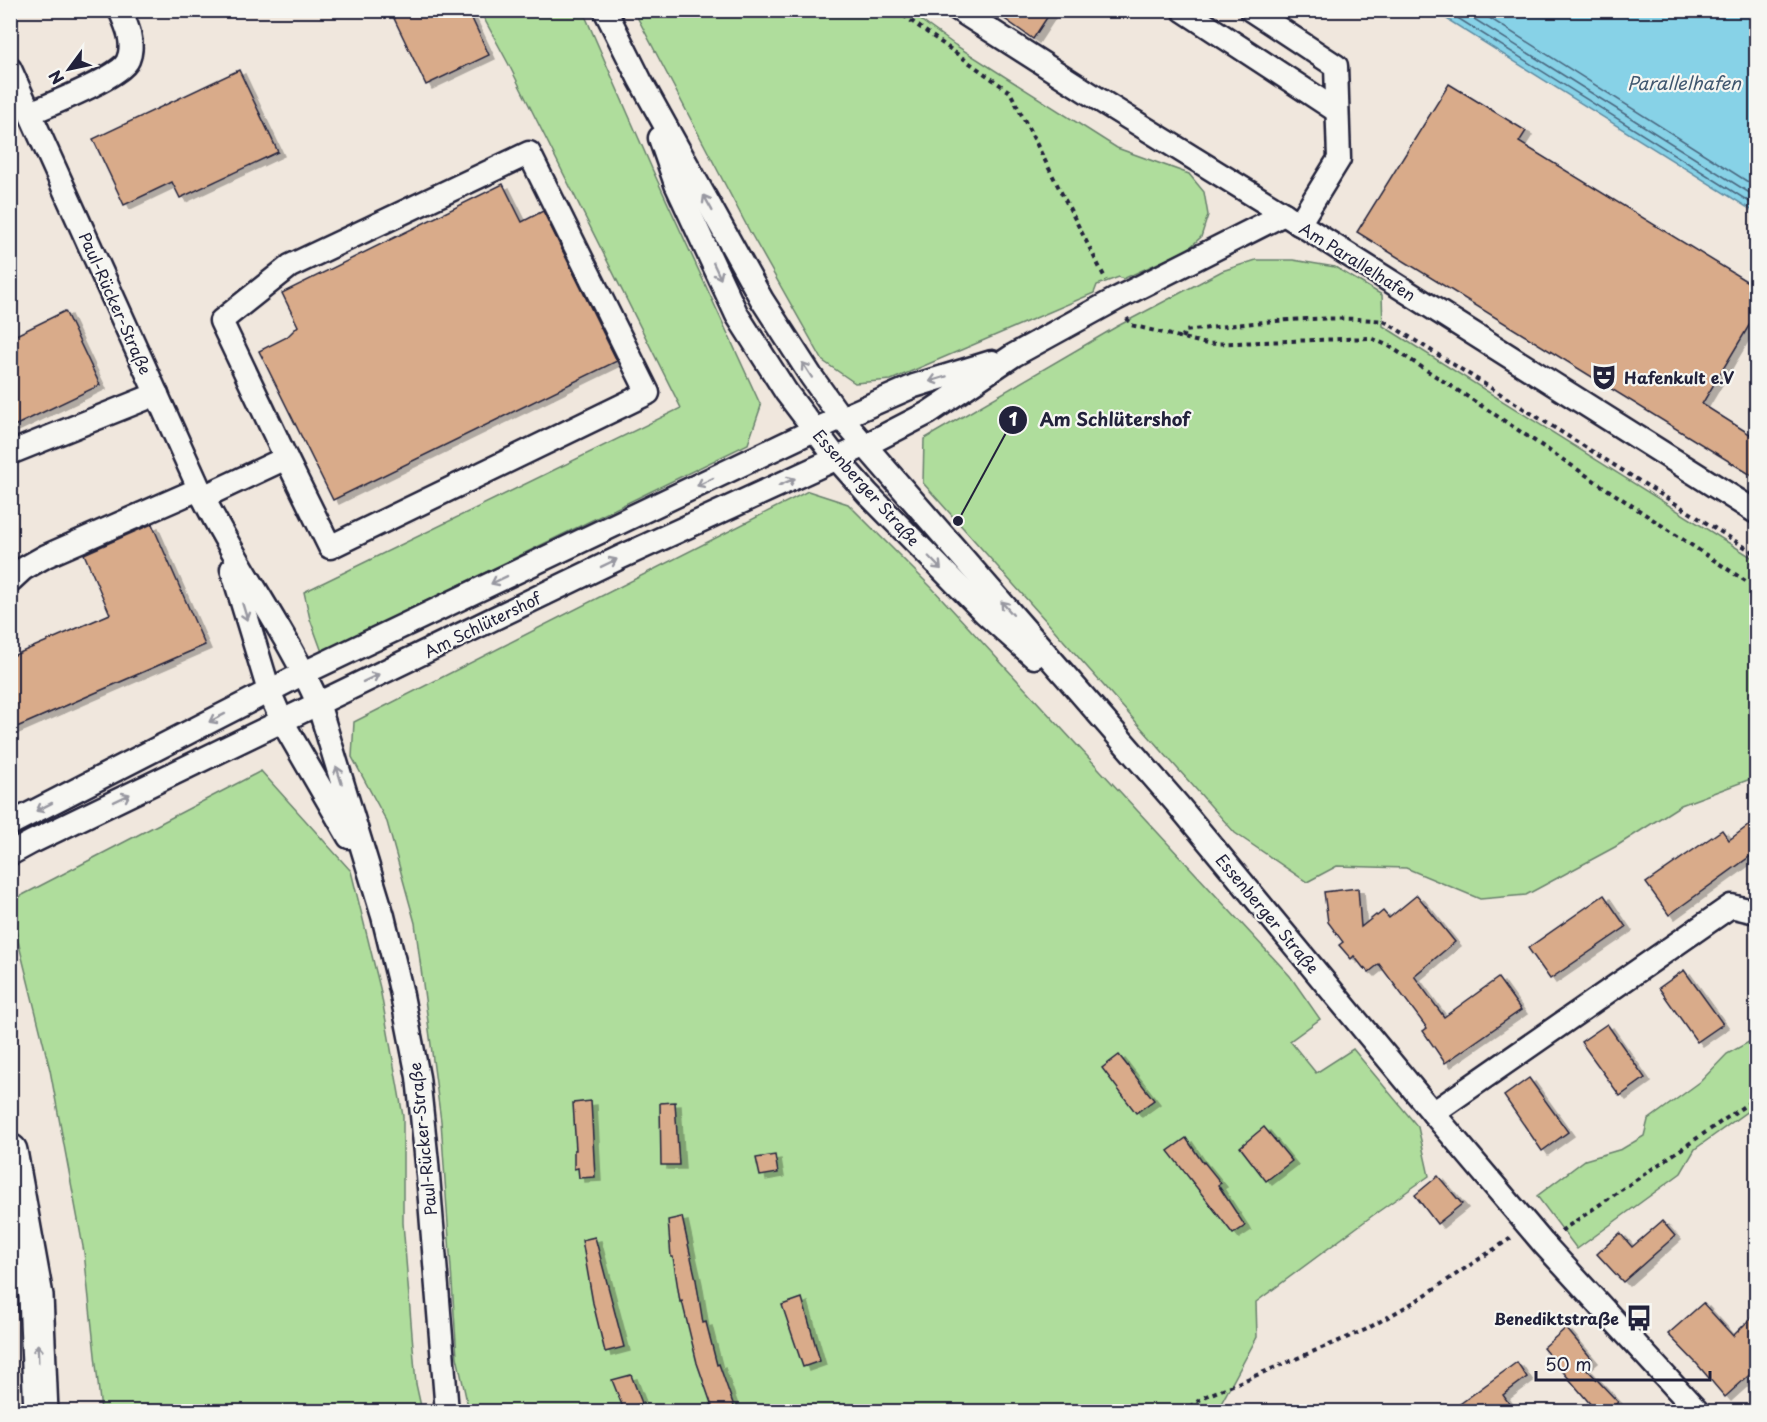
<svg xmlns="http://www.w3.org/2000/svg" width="1767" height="1422" font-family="'Playpen Sans',sans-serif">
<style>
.green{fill:#afdd9c;stroke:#68806c;stroke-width:1.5}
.water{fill:#87d2e7;stroke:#5f8ca2;stroke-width:1.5}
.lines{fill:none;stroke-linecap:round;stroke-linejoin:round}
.shore{stroke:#4a6880;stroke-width:1.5}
.building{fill:#d9ab8a;stroke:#22223b;stroke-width:1.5;filter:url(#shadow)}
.minor-casing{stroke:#22223b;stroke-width:27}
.highway-casing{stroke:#22223b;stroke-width:38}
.path{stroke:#22223b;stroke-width:4;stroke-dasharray:4.5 4.5;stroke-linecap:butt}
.minor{stroke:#f6f6f2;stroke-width:22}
.highway{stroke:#f6f6f2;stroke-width:33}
.oneway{stroke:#9797a0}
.labels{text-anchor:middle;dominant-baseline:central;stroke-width:4.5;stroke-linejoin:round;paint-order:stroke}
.street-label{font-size:16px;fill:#22223b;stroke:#f6f6f2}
.poi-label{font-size:16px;font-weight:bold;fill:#22223b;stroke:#f6f6f2;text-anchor:start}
.water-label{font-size:18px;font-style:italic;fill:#40576f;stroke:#f6f6f2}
.leader{fill:none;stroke:#22223b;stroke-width:2}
.callout-dot{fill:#22223b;stroke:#f6f6f2;stroke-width:2}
.mark-label{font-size:18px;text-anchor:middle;font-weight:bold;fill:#fff}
.callout-label{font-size:18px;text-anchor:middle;font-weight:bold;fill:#22223b;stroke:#f6f6f2;stroke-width:4.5;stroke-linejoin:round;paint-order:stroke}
</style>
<defs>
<filter id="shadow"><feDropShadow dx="6" dy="4" stdDeviation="0" flood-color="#0004"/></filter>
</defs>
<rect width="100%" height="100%" fill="#f0e7dd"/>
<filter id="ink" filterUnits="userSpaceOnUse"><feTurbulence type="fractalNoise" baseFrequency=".0167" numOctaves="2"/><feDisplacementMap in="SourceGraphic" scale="12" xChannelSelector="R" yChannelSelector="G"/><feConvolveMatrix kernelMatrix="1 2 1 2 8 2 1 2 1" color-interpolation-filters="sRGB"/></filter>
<g filter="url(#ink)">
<g class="green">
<path d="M 480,11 L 583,11 L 653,171 L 761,406 L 748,444 L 322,652 L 310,619 L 304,592 L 681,408 L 508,63 Z"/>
<path d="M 634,11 L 908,11 L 955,45 L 1117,148 L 1189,174 L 1204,192 L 1208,215 L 1201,237 L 1187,250 L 1123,279 L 1119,277 L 1097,285 L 1094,293 L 891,380 L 855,383 L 823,361 L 750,232 Z"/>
<path d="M 1256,260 L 1293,260 L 1335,267 L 1382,295 L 1383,326 L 1756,560 L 1756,777 L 1681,805 L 1615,847 L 1526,895 L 1480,899 L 1406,868 L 1337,866 L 1307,882 L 1235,833 L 923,483 L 924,439 L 1116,327 L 1222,271 Z"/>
<path d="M 808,491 L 848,504 L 933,589 L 1290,976 L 1320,1019 L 1290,1041 L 1316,1073 L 1353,1049 L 1418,1127 L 1429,1176 L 1372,1216 L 1256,1302 L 1257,1337 L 1217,1411 L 469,1411 L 457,1357 L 441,1121 L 415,923 L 387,822 L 352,757 L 354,722 Z"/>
<path d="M 261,771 L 351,871 L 380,988 L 403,1116 L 403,1223 L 416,1384 L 422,1411 L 101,1411 L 84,1252 L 50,1070 L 18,941 L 11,901 Z"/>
<path d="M 1756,1038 L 1756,1105 L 1695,1149 L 1681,1173 L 1577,1249 L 1537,1196 L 1585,1160 L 1622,1149 L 1644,1136 L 1648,1120 L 1700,1082 L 1727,1054 Z"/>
</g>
<path class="water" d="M 1434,11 L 1756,11 L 1756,213 Z"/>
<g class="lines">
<g class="shore">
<path d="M 1445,10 L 1756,206"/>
<path d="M 1460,10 L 1756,197"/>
<path d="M 1477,10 L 1756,187"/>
</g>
</g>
<g class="building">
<path d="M 390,10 L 468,10 L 489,55 L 426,85 Z"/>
<path d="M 992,10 L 1052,10 L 1033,39 Z"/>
<path d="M 239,70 L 278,152 L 180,198 L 172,182 L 124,205 L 93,139 Z"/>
<path d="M 1449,84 L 1526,131 L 1519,142 L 1756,287 L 1756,314 L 1702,404 L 1756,438 L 1756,478 L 1357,232 Z"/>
<path d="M 503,184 L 522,222 L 543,211 L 617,361 L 333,500 L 259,351 L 287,337 L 298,326 L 282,293 Z"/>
<path d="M 65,311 L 100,385 L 10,428 L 10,338 Z"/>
<path d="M 152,524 L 205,645 L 10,730 L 10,657 L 110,614 L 84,554 Z"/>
<path d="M 1756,820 L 1756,852 L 1669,915 L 1646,883 L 1722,830 L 1729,840 Z"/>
<path d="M 1358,888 L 1361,927 L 1376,915 L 1377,916 L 1383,911 L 1389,918 L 1417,895 L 1455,942 L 1414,976 L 1444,1017 L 1498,978 L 1521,1010 L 1445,1063 L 1423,1031 L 1427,1028 L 1379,964 L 1369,972 L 1364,967 L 1365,970 L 1354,956 L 1351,959 L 1339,945 L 1343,942 L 1328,922 L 1324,892 Z"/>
<path d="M 1604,895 L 1626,927 L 1550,979 L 1528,948 Z"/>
<path d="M 1684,970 L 1723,1024 L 1697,1042 L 1659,988 Z"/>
<path d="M 1607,1024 L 1645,1078 L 1620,1096 L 1581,1042 Z"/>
<path d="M 1119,1055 L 1154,1100 L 1136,1113 L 1102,1068 Z"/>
<path d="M 1529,1078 L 1568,1132 L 1542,1151 L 1504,1096 Z"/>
<path d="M 591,1101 L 595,1177 L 579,1178 L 578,1168 L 574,1169 L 574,1150 L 576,1150 L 573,1103 Z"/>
<path d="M 675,1102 L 679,1165 L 661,1165 L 660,1103 Z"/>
<path d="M 1264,1127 L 1292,1161 L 1266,1181 L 1240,1147 Z"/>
<path d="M 1186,1138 L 1203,1163 L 1204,1162 L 1221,1183 L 1218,1185 L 1245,1226 L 1233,1234 L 1168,1151 Z"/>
<path d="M 775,1155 L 778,1173 L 760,1176 L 756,1158 Z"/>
<path d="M 1438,1176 L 1462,1204 L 1437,1224 L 1415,1195 Z"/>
<path d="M 682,1217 L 696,1280 L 703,1323 L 706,1322 L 717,1365 L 719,1364 L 736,1412 L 714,1412 L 697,1363 L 682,1301 L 680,1302 L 673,1257 L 671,1257 L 668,1220 Z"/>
<path d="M 1662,1221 L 1675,1236 L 1623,1282 L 1597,1254 L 1620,1233 L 1632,1247 Z"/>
<path d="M 595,1237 L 624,1347 L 605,1352 L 593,1303 L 582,1240 Z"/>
<path d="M 802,1298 L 820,1361 L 803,1367 L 782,1305 Z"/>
<path d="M 1703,1303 L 1733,1336 L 1756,1313 L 1756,1369 L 1725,1397 L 1697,1364 L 1668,1334 Z"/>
<path d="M 1566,1328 L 1592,1359 L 1584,1366 L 1618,1402 L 1608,1412 L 1597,1412 L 1543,1348 Z"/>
<path d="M 1517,1362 L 1527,1377 L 1503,1395 L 1515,1412 L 1449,1412 Z"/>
<path d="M 631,1375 L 642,1403 L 624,1410 L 612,1380 Z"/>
</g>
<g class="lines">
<g class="minor-casing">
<g id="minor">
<path d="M 605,10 L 640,80 L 762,300 L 811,376 L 841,418 L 1178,805 L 1433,1113 L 1543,1243 L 1698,1412"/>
<path d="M 959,10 L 1106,104 L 1284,214 L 1756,512"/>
<path d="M 1183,10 L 1337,111"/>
<path d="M 1251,10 L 1336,66 L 1339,159 L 1299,224"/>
<path d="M 10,69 L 203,497 C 238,568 286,631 318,703 L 383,916 L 401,990 L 418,1077 L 427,1163 L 447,1412"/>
<path d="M 30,113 C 49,105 122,76 128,60 C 135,43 127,26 120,10"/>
<path d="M 660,138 L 676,184 L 737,315 L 786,392 L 837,459 L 868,494 L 985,613 L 1034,657"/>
<path d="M 529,153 L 648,393 L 330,547 L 286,458 L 221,321 L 290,266 Z"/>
<path d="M 10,453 L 157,394"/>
<path d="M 203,497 L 286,458"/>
<path d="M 232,569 L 269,691 L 282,721 L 349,837"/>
<path d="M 10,581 L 23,569 L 46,556 L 199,489"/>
<path d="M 10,824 L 304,673 L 814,430 L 914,386 L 992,362"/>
<path d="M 10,854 L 32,842 L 619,558 L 866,445 L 928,413 L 1014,355 L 1116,299 L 1284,214"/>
<path d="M 1433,1113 L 1731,906 L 1756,912"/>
</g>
</g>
<g class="highway-casing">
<path id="highway" d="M 10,1151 L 36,1296 L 41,1412"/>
</g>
<g class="path">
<path d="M 896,10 L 1010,92 L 1106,280"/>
<path d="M 1127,318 L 1131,325 L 1207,344 L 1371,338 L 1389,346 L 1488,410 L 1756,588"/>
<path d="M 1182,338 L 1185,331 C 1250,323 1318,314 1384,321 L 1756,554"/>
<path d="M 1561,1231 L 1756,1098"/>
<path d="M 1182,1412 L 1204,1397 L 1365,1330 L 1416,1301 L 1511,1238"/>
</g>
<use href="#minor" class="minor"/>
<use href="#highway" class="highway"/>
</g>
<defs><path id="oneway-shaft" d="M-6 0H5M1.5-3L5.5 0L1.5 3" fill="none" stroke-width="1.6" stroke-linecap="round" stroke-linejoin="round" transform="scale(1.5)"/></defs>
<g class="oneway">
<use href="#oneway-shaft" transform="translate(708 203) rotate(-119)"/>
<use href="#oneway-shaft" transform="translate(717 271) rotate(65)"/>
<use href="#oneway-shaft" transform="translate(807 370) rotate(-123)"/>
<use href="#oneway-shaft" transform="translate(938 379) rotate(163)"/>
<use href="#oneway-shaft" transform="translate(705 482) rotate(154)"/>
<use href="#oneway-shaft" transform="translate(787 482) rotate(-24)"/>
<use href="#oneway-shaft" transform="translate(609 563) rotate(-26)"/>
<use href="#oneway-shaft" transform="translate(935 563) rotate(46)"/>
<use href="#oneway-shaft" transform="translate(499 580) rotate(154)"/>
<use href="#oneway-shaft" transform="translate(1007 608) rotate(-131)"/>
<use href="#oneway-shaft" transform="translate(245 612) rotate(73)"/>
<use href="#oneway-shaft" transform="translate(371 678) rotate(-26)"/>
<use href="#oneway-shaft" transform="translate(217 718) rotate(153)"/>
<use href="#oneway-shaft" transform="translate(339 775) rotate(-107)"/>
<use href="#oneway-shaft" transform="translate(122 798) rotate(-26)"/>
<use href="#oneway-shaft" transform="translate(44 807) rotate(153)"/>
<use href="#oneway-shaft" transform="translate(38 1353) rotate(-92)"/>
</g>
</g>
<defs>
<g id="theatre-bare" transform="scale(2.07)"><path d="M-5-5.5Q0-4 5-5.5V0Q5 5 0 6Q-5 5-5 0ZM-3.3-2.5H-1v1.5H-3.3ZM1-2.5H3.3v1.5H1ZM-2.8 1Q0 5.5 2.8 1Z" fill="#22223b" stroke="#f6f6f2" stroke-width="2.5" paint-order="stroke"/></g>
<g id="bus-bare" transform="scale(2.07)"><path d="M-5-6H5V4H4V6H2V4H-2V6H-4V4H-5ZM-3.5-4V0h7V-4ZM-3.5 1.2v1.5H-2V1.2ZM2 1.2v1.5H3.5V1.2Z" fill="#22223b" stroke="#f6f6f2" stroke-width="2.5" paint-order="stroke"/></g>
</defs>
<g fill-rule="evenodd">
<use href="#theatre-bare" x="1604" y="377"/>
<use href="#bus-bare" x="1639" y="1318"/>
</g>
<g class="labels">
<g class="street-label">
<text transform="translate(1358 261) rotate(32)">Am Parallelhafen</text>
<text transform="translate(116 303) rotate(66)">Paul-Rücker-Straße</text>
<text transform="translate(867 487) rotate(48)">Essenberger Straße</text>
<text transform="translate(482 624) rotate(-26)">Am Schlütershof</text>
<text transform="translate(1268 913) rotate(50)">Essenberger Straße</text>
<text transform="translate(422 1139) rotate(-96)">Paul-Rücker-Straße</text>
</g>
<g class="poi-label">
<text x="1624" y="377">Hafenkult e.V</text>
<text x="1619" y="1318" text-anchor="end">Benediktstraße</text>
</g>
<g class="water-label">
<text x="1684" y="82">Parallelhafen</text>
</g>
</g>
<path class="leader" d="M958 521L1013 420"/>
<g class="callout-dot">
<circle cx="958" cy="521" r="6"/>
<circle cx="1013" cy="420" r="15"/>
</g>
<g class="mark-label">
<text x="1013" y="426">1</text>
</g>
<g class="callout-label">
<text x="1115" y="426">Am Schlütershof</text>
</g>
<rect width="1767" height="1422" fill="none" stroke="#f6f6f2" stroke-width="36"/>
<rect x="18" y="18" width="1731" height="1386" fill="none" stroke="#22223b" stroke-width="2" filter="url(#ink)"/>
<g transform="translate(69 69) rotate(237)" stroke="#f6f6f2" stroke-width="4.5" paint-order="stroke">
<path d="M0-4.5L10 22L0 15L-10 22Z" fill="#22223b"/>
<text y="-9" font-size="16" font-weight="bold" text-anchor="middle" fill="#22223b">N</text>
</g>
<path d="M1536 1371v9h174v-9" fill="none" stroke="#22223b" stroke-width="3"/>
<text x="1545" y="1371" font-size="18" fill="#22223b" stroke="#f6f6f2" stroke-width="4.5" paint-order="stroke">50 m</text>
</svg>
